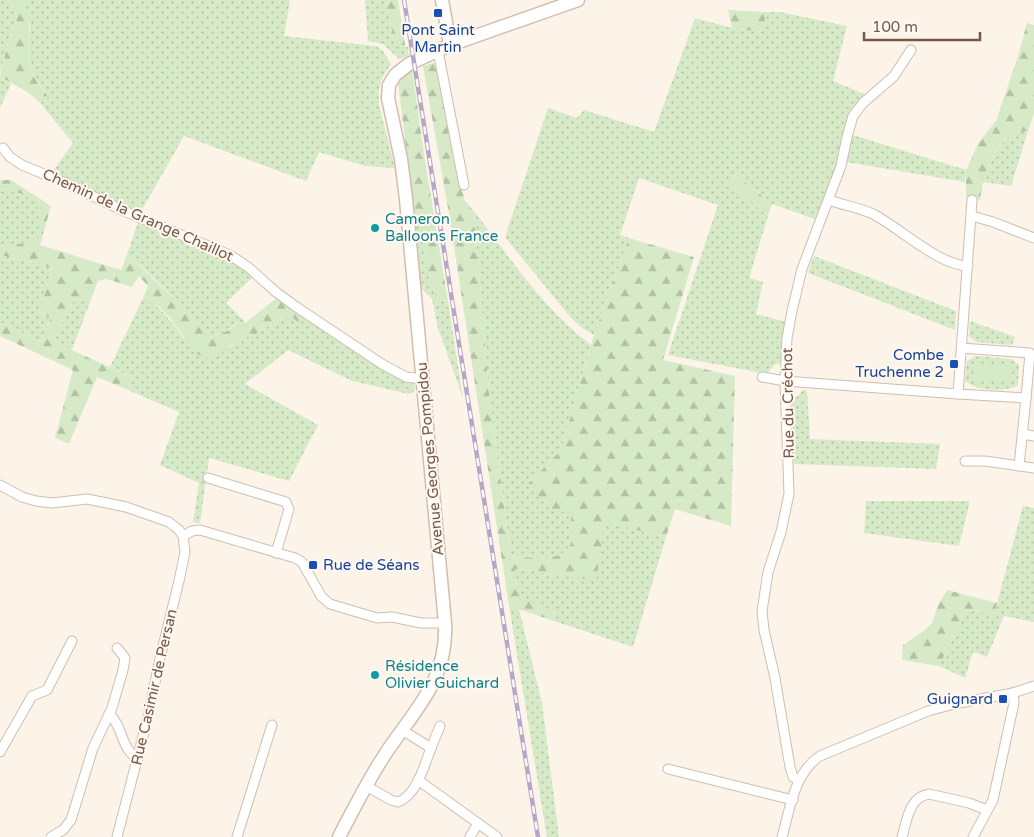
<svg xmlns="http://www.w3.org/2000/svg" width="1034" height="837" font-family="'Varela Round',sans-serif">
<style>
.grass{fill:url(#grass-dots);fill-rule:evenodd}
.forest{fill:url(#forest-firs)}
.pitch{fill:#d7eac7}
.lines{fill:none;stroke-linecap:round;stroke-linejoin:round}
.street-casing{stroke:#d1bdb1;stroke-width:11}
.secondary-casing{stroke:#d4bdae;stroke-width:15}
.street{stroke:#fff;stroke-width:9}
.secondary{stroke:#fff;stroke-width:12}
.rail-casing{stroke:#b6a6c7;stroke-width:4.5}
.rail{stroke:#fff8f0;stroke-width:2.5;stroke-dasharray:8;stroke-linecap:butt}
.transit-dot{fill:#1a4fb4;stroke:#fff8f0;stroke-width:2}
.culture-dot{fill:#0f9aa8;stroke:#fff8f0;stroke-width:2}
.labels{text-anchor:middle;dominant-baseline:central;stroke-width:4;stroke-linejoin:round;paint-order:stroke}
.transit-label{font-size:15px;fill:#164399;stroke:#fff8f0;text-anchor:end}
.street-label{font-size:15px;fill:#77594c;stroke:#fff8f0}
.culture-label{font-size:15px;fill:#0d838f;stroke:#fff8f0;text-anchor:start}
</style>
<defs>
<pattern id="grass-dots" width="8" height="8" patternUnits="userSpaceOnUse" patternTransform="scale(1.25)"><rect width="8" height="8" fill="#d7eac7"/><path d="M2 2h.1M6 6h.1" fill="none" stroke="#b3c1a4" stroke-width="1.8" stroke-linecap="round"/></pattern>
<pattern id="forest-firs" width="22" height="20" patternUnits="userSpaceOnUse" patternTransform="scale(1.25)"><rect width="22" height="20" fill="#d7eac7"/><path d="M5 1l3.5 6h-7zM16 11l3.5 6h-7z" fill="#b3c1a4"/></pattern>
</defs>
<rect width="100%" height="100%" fill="#fcf4e9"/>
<g class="grass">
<path d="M 0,0 L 8,0 L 13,5 L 17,19 L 8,43 L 0,73 Z"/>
<path d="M 22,0 L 290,0 L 284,36 L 376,46 L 383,51 L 391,64 L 382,78 L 379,90 L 379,105 L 395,168 L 365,166 L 319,152 L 306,181 L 184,136 L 139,215 L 51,174 L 73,143 L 40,103 L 48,97 L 35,77 L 30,66 L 28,52 L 30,25 Z"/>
<path d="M 365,0 L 386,0 L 395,44 L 405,45 L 406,47 L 408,47 L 409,56 L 399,59 L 383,44 L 368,41 Z"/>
<path d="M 767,12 L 780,12 L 847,26 L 833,81 L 869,96 L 862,103 L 817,220 L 772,204 L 736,175 L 731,184 L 768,216 L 749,278 L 763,282 L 756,314 L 786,322 L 783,362 L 774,365 L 767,374 L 668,355 L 718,205 L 639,178 L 620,235 L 629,238 L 594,335 L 582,328 L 570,317 L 505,237 L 548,108 L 577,118 L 584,110 L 654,132 L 695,18 L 732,28 L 761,32 Z"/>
<path d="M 0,76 L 11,84 L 0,108 Z"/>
<path d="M 1019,131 L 1028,131 L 1011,186 L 983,182 C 990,162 998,139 1019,131 Z"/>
<path d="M 850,134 L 966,170 L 965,182 L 846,162 Z"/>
<path d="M 0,189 C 24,192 44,199 40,227 L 44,231 L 42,239 L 31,236 L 28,243 L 0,246 Z"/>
<path d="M 414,211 L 419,219 L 428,270 L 437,300 L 448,301 L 463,398 L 438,328 L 432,299 L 421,288 Z"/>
<path d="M 474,211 C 510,258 544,309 591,345 L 561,450 L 527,485 L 571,514 C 572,522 573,530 572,538 C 569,565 530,557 511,556 L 489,393 Z"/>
<path d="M 139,220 L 226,256 L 253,277 L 226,303 L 242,319 C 236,324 216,340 208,337 C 202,335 197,325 193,320 C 174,296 151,275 127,254 Z"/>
<path d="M 0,255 L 53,268 L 39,312 L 51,318 L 41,342 L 0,322 Z"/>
<path d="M 814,256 L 956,311 L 955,330 L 808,273 Z"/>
<path d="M 144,296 C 162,309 173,323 186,341 L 229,348 L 236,341 L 256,334 L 279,319 L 304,315 L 395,374 L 414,382 L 415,391 L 409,394 L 352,381 L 288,350 L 245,384 L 318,425 L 289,481 L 209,458 L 200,523 L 193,522 L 199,483 L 160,465 L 179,412 L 128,390 L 133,378 L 110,367 Z"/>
<path d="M 81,298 L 90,302 L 72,350 L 54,340 L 73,302 Z"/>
<path d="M 970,321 L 1015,337 L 1013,343 L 1010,345 L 977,342 L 969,336 Z"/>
<path d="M 976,356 L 1012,359 L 1019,365 L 1018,385 C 1005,393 977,391 965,381 L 967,361 ZM 974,373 L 1012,373 L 1012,376 L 973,379 Z"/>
<path d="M 803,390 L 807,391 L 810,439 L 940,444 L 936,469 L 794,464 L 792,399 L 797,397 Z"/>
<path d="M 866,501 L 970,501 L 959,546 L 864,533 Z"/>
<path d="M 1023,506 L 1034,508 L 1034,622 L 1004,616 L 987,657 L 973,652 L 965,678 L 939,666 L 967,609 L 994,615 Z"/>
<path d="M 605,521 L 666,537 L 633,647 L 554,621 L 555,612 L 522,599 L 516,581 L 514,569 L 529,570 L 558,576 Z"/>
<path d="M 509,606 L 519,609 L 542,703 L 559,837 L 547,837 Z"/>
</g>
<g class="forest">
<path d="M 8,0 L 22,0 C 35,19 25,44 30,66 C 33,78 42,87 48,97 L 40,103 C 30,90 13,86 0,76 L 8,43 L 17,19 L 13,5 Z"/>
<path d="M 386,0 L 398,0 L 405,45 L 395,45 Z"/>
<path d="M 728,10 L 767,12 L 761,32 L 732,28 Z"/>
<path d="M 1027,23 L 1034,25 L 1034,113 L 1028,131 C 996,130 984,174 980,200 L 966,197 L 966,170 L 979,142 L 996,121 L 1019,53 Z"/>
<path d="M 437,62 L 461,186 L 465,201 L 474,211 L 489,393 L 511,556 C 530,557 569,565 572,538 C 573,531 571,522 571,514 L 551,510 L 527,485 L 561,450 L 594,335 L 629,238 L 694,257 L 663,360 L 735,376 L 731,526 L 675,509 L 666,537 L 605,522 L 596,580 L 558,576 L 529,570 L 515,569 L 516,581 L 522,598 L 555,612 L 554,621 L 509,606 L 449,214 L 423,66 Z"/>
<path d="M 412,68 L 424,154 L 448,301 L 437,300 L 428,270 L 419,219 L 414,211 L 398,83 L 408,70 Z"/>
<path d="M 736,175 L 772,204 L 768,216 L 730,184 Z"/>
<path d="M 0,180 L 11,180 L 51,206 L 44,231 L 39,227 C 44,199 24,192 0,189 Z"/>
<path d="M 31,236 L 42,239 L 40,245 L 121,270 L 127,254 L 182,306 L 208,337 L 211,338 L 229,330 L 242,319 L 245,323 L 278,297 L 304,315 L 298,322 L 292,317 L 279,319 L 256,334 L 236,341 L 217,357 L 206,358 L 195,353 L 171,319 L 159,307 L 144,296 L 148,286 L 139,276 L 132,287 L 107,279 L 98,281 L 90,302 L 81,298 L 73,302 L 54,340 L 72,350 L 133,378 L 128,390 L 97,377 L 69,444 L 55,438 L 73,370 L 0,336 L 0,322 L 41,342 L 51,318 L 39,312 L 53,268 L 0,255 L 0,246 L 28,243 Z"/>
<path d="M 947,590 L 997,603 L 994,615 L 967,609 L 939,666 L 902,660 L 903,645 L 924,631 L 932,623 L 938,605 Z"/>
</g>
<path class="pitch" d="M 977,363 L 1011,367 L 1012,373 L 1010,382 L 976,380 L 973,379 L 974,364 Z"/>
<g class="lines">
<g class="street-casing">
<g id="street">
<path d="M 438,51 L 464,185"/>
<path d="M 3,148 L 10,157 L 22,165 L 63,182 L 124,211 L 230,255 L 248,267 L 276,292 L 295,306 L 382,364 L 406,377 L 423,379"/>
<path d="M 829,200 C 843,205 860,208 873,214 C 900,228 938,265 968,266"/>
<path d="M 972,216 L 993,222 L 1034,238"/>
<path d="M 961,348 L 1030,353 L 1026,398 L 958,394 L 972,200"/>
<path d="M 762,377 L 785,381 L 958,394"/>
<path d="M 1023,434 L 1034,436"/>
<path d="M 965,461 L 985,461 L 1034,468"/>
<path d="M 1019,466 L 1026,398"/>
<path d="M 208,478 L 286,502 L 289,509 L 276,553"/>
<path d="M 0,485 L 22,497 L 36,501 L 52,503 L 87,499 L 126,507 L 169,522 L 179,530 L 183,536 L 185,552 L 179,581 L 160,658 L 148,717 L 117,837"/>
<path d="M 183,536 L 192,531 L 200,530 L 295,558 L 302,562 L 321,596 L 330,604 L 377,618 L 392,617 L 421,623 L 445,623"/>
<path d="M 109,714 C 123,725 121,751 138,758"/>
<path d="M 431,748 L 440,726"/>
<path d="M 0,752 L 32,696 L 47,690 L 72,641"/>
<path d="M 668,769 L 793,800"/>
<path d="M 418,780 L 497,837"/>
<path d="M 799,780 L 793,777 L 790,767 L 775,678 L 764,630 L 762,611 L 768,572 L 781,532 L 789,494 L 785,381 L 787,338 L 792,311 L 802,269 L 841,166 L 847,137 L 853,116 L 863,103 L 894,76 L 911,50"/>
<path d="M 366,786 L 391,800 L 398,802 C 417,795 424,766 431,748 L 402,730"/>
<path d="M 51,837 L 63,830 L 71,820 L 93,748 L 112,708 L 123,670 L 125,658 L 117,648"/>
<path d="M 237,837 L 272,725"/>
<path d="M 470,837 L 478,823"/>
<path d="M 782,837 C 790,809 794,773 820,756 L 928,711 L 954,704 L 1013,693 L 1034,686"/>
<path d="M 902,837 C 907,820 909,797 929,794 L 969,803 L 987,810"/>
<path d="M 973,837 L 993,800 L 1014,703 L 1013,693"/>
</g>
</g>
<g class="secondary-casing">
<g id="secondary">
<path d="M 442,0 L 450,45"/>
<path d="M 339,837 C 353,810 367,782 384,756 C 413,711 448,682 445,623 L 406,199 L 401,159 L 388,98 L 389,85 L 395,75 L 409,64 L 450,45 L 578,0"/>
</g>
</g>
<use href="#street" class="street"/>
<use href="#secondary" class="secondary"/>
<g class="rail-casing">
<path id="rail" d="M 404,0 L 538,837"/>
</g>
<use href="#rail" class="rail"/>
</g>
<g class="transit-dot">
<rect x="433" y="8" width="10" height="10" rx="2.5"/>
<rect x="949" y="359" width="10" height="10" rx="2.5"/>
<rect x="308" y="560" width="10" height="10" rx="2.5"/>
<rect x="998" y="694" width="10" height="10" rx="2.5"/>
</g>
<g class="culture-dot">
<circle cx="375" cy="228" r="5"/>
<circle cx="375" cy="675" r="5"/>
</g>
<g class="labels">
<g class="transit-label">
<text x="438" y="30" text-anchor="middle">Pont Saint<tspan x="438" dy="17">Martin</tspan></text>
<text x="944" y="355">Combe<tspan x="944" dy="17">Truchenne 2</tspan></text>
<text x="323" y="565" text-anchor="start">Rue de Séans</text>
<text x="993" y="699">Guignard</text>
</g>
<g class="street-label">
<text transform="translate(138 215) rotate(24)">Chemin de la Grange Chaillot</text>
<text transform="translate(788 403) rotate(-91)">Rue du Créchot</text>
<text transform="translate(430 459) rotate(-95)">Avenue Georges Pompidou</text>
<text transform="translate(154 687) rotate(-77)">Rue Casimir de Persan</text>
</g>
<g class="culture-label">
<text x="385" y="219">Cameron<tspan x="385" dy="17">Balloons France</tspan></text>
<text x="385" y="666">Résidence<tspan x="385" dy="17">Olivier Guichard</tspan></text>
</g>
</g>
<path d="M864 32v8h116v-8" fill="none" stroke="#77594c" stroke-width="2.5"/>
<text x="872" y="32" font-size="15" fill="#77594c" stroke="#fff8f0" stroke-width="4" paint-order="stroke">100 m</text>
</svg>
